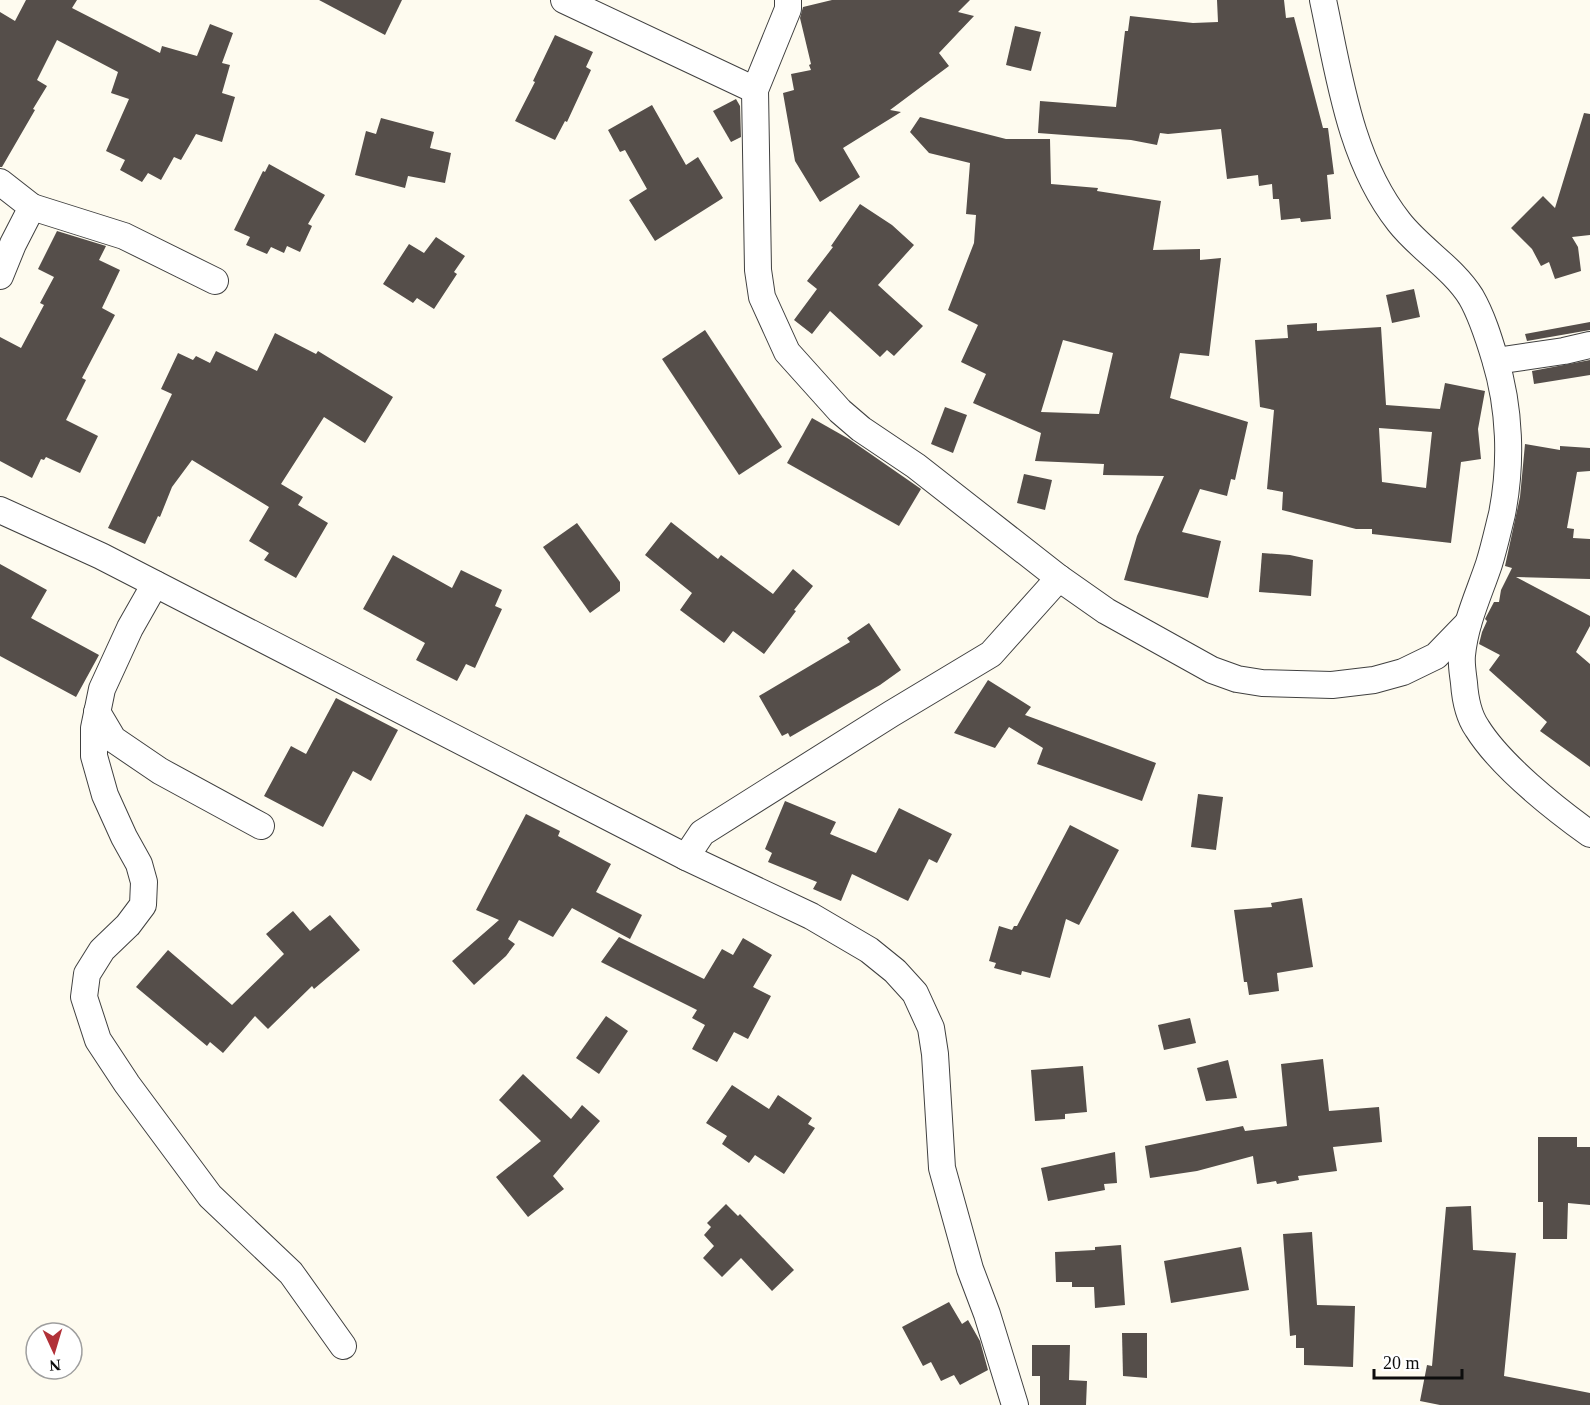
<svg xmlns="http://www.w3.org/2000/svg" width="1590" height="1405" font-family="Georgia,serif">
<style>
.building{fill:#554e4a;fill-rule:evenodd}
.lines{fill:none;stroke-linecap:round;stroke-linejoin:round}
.minor-casing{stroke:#404040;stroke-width:28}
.minor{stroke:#fff;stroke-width:26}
</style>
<rect width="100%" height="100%" fill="#fefbef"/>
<g class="building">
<path d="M 26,0 L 77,0 L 72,8 L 160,53 L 162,46 L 197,56 L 210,24 L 233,33 L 222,63 L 230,65 L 222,93 L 235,97 L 222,142 L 196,134 L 181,160 L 174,157 L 161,180 L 148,173 L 142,182 L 120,170 L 125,160 L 106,151 L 129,99 L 111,93 L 118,72 L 57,40 L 37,80 L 47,86 L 33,109 L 35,110 L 2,167 L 0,167 L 0,12 L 15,21 Z"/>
<path d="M 319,0 L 402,0 L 385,35 Z"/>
<path d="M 832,0 L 970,0 L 958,12 L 974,16 L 939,53 L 949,66 L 890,110 L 901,112 L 843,148 L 860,177 L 820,202 L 795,161 L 783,93 L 794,90 L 791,74 L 811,70 L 809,65 L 811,64 L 800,18 L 803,7 Z"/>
<path d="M 1217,0 L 1284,0 L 1286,18 L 1294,17 L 1323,128 L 1328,128 L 1334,174 L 1327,175 L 1331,219 L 1301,222 L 1300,218 L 1281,220 L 1279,199 L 1273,199 L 1272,184 L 1259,186 L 1258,175 L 1227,179 L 1221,129 L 1168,134 L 1160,133 L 1157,145 L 1131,140 L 1038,133 L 1040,101 L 1116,107 L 1125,31 L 1128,31 L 1130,16 L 1193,23 L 1218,22 Z"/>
<path d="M 1015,26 L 1041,32 L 1031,71 L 1006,65 Z"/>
<path d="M 555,35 L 593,52 L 586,67 L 591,70 L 567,122 L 565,121 L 555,140 L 515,121 L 535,82 L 533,81 Z"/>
<path d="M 736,99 L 740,106 L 741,137 L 731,142 L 713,111 Z"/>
<path d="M 652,105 L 686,165 L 698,157 L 723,198 L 655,241 L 629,200 L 647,189 L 625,150 L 620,152 L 608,130 Z"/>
<path d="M 1584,113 L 1590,114 L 1590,235 L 1572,237 L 1578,247 L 1581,271 L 1555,279 L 1549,262 L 1541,266 L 1532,249 L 1511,228 L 1543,196 L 1555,208 Z"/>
<path d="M 920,117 L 1006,139 L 1050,139 L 1051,184 L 1098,188 L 1097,191 L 1161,201 L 1153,250 L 1200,249 L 1200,260 L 1221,258 L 1209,356 L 1180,353 L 1170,398 L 1248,422 L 1235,480 L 1231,479 L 1227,496 L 1200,489 L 1182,532 L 1221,541 L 1208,598 L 1124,580 L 1137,536 L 1164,476 L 1103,475 L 1104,464 L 1035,461 L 1041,433 L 973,403 L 986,374 L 961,362 L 978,325 L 948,310 L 974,243 L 976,215 L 966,214 L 970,163 L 929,153 L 910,132 ZM 1063,340 L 1113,353 L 1099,414 L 1041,412 Z"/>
<path d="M 381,118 L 434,132 L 430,148 L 451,153 L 445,183 L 408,176 L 405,188 L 355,175 L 366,131 L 376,134 Z"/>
<path d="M 269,164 L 325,195 L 308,224 L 312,226 L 300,252 L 287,246 L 284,253 L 271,247 L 267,254 L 246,245 L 250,237 L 234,230 L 263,171 L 265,172 Z"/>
<path d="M 860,204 L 892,225 L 914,245 L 878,285 L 923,326 L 894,356 L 887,350 L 880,357 L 830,311 L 812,334 L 794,320 L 817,289 L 807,281 L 833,247 L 831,246 Z"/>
<path d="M 57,231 L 106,246 L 99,260 L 120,270 L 102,308 L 115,315 L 82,378 L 86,380 L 66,420 L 98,436 L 80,473 L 46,457 L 44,460 L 41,459 L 32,478 L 0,461 L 0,337 L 21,348 L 44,305 L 40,303 L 54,277 L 38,269 Z"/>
<path d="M 436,237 L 465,256 L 454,272 L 457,274 L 434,309 L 417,298 L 413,303 L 383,284 L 409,244 L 424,253 Z"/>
<path d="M 1414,289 L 1420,317 L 1392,323 L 1386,295 Z"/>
<path d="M 1590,322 L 1590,330 L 1527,341 L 1525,334 Z"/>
<path d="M 1317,323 L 1317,331 L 1381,327 L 1386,405 L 1440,409 L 1445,383 L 1485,391 L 1478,429 L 1481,459 L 1461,462 L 1451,543 L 1372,534 L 1372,529 L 1356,529 L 1282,510 L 1283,492 L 1267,489 L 1274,410 L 1260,407 L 1255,340 L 1288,338 L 1287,325 ZM 1379,428 L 1432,432 L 1426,488 L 1382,482 Z"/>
<path d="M 705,330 L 782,447 L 739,475 L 662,359 Z"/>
<path d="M 275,333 L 316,354 L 318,351 L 393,397 L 365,443 L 324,417 L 281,484 L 303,497 L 298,505 L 328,523 L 296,578 L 264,560 L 269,553 L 249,541 L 269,507 L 192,460 L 172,487 L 160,517 L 158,516 L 145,544 L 108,528 L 172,394 L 161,389 L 178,353 L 193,360 L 196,356 L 210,363 L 216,351 L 257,371 Z"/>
<path d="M 1590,360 L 1590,375 L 1534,384 L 1532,371 Z"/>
<path d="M 945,407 L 967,415 L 953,453 L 931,444 Z"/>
<path d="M 812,418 L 849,439 L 921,489 L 899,526 L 787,463 Z"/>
<path d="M 1525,444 L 1560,450 L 1560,446 L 1590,448 L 1590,471 L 1577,472 L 1567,528 L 1574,529 L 1573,538 L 1590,539 L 1590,579 L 1516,577 L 1590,616 L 1590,626 L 1576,652 L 1590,664 L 1590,767 L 1540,731 L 1547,722 L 1489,670 L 1500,655 L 1479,644 L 1482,632 L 1487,621 L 1485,619 L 1494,602 L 1499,602 L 1501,590 L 1512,568 L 1505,566 L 1520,497 Z"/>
<path d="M 1024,474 L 1052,480 L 1045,510 L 1017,503 Z"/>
<path d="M 671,522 L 718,559 L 721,555 L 773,594 L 793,569 L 813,586 L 794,610 L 796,611 L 764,654 L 733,631 L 724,643 L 680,610 L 692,593 L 645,555 Z"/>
<path d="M 577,523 L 620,582 L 620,591 L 590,613 L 543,547 Z"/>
<path d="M 1262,553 L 1290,555 L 1313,560 L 1311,596 L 1259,592 Z"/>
<path d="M 393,555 L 452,588 L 461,570 L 502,590 L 495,606 L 502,609 L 475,668 L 466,664 L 457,681 L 416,660 L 425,643 L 363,609 Z"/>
<path d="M 0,564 L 47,590 L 31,618 L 99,655 L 76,697 L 0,656 Z"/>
<path d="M 869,623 L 901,670 L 880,685 L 790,737 L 788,733 L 782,736 L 759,696 L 850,642 L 847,638 Z"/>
<path d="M 988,680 L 1031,707 L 1025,715 L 1156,763 L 1142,801 L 1037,764 L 1043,748 L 1009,727 L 995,748 L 954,733 Z"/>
<path d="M 336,698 L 398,730 L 371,781 L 353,771 L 323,827 L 264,796 L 291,746 L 306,754 Z"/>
<path d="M 1198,794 L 1223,797 L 1216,850 L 1191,847 Z"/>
<path d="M 785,801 L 836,822 L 830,834 L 876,853 L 899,808 L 952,834 L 937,863 L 929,859 L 908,901 L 852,874 L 841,901 L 813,889 L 817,882 L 768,862 L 772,853 L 765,849 Z"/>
<path d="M 526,814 L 560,831 L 558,836 L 611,864 L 596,892 L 642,915 L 630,939 L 572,908 L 553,937 L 519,920 L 508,939 L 515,944 L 506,956 L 474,985 L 452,961 L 499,920 L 476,910 Z"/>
<path d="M 1070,825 L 1119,850 L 1079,925 L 1066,919 L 1050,978 L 1022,971 L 1021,975 L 994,968 L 996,963 L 989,961 L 999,926 L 1012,930 L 1014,926 L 1017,926 Z"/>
<path d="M 1302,898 L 1313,967 L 1277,973 L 1279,991 L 1249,995 L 1247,982 L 1244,982 L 1234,910 L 1272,907 L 1271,903 Z"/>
<path d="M 293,911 L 310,931 L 330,915 L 360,950 L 314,989 L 312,986 L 268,1029 L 255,1016 L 223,1053 L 210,1042 L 207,1046 L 136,987 L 168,950 L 232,1005 L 284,954 L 266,934 Z"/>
<path d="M 619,937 L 704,979 L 722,949 L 733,955 L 743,938 L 772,955 L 753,987 L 771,996 L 748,1039 L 734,1032 L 717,1062 L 692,1049 L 705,1025 L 692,1018 L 697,1010 L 601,962 Z"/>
<path d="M 606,1016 L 628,1031 L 599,1074 L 576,1058 Z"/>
<path d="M 1190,1018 L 1196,1043 L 1164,1050 L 1158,1025 Z"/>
<path d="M 1323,1059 L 1329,1111 L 1379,1107 L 1382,1142 L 1333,1147 L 1337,1171 L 1298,1176 L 1299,1180 L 1277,1184 L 1276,1181 L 1257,1184 L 1253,1156 L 1197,1171 L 1150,1178 L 1145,1146 L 1243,1126 L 1245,1131 L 1287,1126 L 1281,1064 Z"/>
<path d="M 1228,1060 L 1237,1098 L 1206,1101 L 1197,1068 Z"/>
<path d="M 1083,1066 L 1087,1112 L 1065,1114 L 1065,1119 L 1035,1121 L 1031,1070 Z"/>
<path d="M 523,1074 L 571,1119 L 582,1105 L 600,1121 L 553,1176 L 564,1189 L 528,1217 L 496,1177 L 541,1141 L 499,1100 Z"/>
<path d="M 732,1085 L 769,1109 L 778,1095 L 812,1118 L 808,1124 L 815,1128 L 784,1174 L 755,1155 L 749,1163 L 722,1144 L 727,1136 L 706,1123 Z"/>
<path d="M 1538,1137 L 1577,1137 L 1577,1147 L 1590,1147 L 1590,1205 L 1568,1203 L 1567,1239 L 1543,1239 L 1543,1202 L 1538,1202 Z"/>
<path d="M 1115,1152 L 1117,1183 L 1104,1184 L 1105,1190 L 1048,1201 L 1041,1168 Z"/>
<path d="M 726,1204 L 738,1216 L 740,1214 L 794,1270 L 772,1291 L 741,1258 L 722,1277 L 703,1258 L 714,1246 L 704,1235 L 711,1227 L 707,1223 Z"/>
<path d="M 1471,1206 L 1473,1250 L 1516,1253 L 1504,1376 L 1590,1393 L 1590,1405 L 1440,1405 L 1420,1401 L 1427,1365 L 1432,1366 L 1446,1207 Z"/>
<path d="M 1312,1232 L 1317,1305 L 1355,1306 L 1353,1367 L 1304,1365 L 1304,1348 L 1296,1348 L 1296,1335 L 1290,1336 L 1283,1234 Z"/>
<path d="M 1121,1245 L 1125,1305 L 1095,1308 L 1094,1287 L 1072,1287 L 1072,1282 L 1056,1282 L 1055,1252 L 1095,1250 L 1095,1247 Z"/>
<path d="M 1241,1247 L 1249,1290 L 1171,1303 L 1164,1261 Z"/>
<path d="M 949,1302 L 962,1324 L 968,1320 L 980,1341 L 988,1370 L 960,1385 L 954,1375 L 941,1381 L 931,1362 L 923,1366 L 902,1327 Z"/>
<path d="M 1122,1333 L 1147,1333 L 1147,1378 L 1123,1376 Z"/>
<path d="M 1032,1345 L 1070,1345 L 1069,1380 L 1087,1381 L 1086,1405 L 1040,1405 L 1040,1376 L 1032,1376 Z"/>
</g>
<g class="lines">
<g class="minor-casing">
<g id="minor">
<path d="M 564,0 L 755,90"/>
<path d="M 788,0 L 788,9 L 755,90 L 758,270 L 762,297 L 787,352 L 840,411 L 861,429 L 916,466 L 1059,578 L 1106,611 L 1212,670 L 1237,679 L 1262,683 L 1332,685 L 1374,680 L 1403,672 L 1436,656 L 1468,623"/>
<path d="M 1323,0 C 1339,75 1350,160 1399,222 C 1420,249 1453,268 1471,297 C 1482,316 1489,339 1495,359 C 1510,408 1512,463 1502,514 C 1498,530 1494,548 1489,564 C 1479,594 1465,623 1462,655 C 1461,664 1463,674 1464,683 C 1465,697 1468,715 1477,728 C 1500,765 1554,808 1590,834"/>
<path d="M 0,182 L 32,207 L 13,244 L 0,276"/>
<path d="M 32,207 L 124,236 L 215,281"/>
<path d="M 1496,361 L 1564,351 L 1590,345"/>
<path d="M 0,510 L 101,556 L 686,857 L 811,916 L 869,950 L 895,971 L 915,993 L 931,1028 L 935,1054 L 942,1168 L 970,1269 L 987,1314 L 1015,1405"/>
<path d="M 155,584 L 130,628 L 102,689 L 94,728 L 94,756 L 105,795 L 124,837 L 139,864 L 144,882 L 143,905 L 128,925 L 102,950 L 87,974 L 84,997 L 98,1040 L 127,1084 L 210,1196 L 291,1273 L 343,1346"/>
<path d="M 97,712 L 113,739 L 160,771 L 261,826"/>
<path d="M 686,857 L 702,833 L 891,714 L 991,654 L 1059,578"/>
</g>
</g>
<use href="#minor" class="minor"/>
</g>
<g transform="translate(54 1351) rotate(176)"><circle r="28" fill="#ffffff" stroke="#9e9e9e" stroke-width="1.5"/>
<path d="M0-4.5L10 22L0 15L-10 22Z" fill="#b13138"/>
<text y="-9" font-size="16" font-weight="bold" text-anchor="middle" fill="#0d0d0d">N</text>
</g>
<path d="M1374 1369v9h88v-9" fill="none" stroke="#0d0d0d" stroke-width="3"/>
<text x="1383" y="1369" font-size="18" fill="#0d0d0d" stroke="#ffffff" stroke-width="4.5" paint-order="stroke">20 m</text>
</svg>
